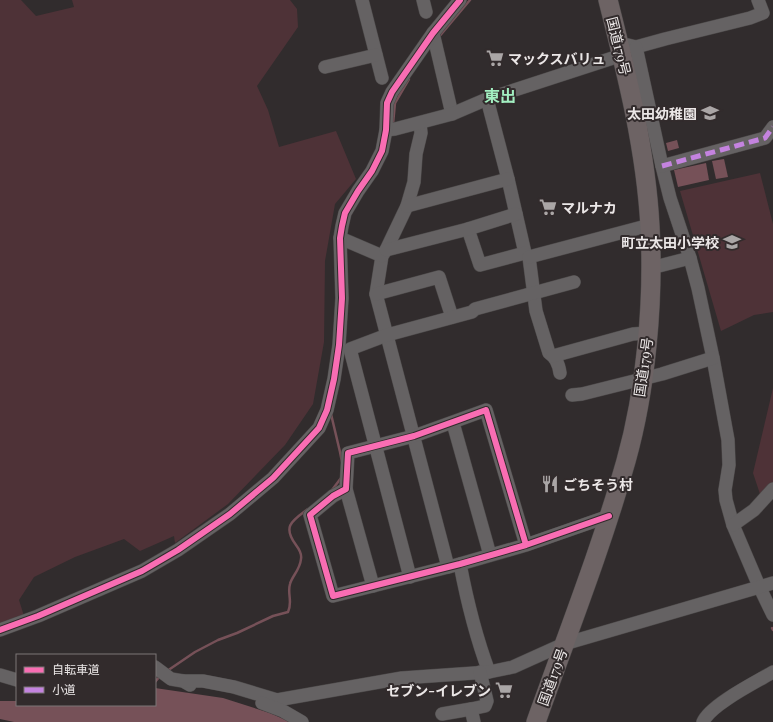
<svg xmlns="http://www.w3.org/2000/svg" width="773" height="722" font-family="'Playfair Display','Noto Sans JP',serif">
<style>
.green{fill:#4e3237}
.water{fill:#765158}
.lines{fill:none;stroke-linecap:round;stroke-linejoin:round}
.stream{stroke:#765158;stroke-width:2.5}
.minor-casing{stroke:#4b4848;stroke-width:14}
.highway-casing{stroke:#4b4848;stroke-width:20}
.minor{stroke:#656263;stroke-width:13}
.highway{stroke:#6d6364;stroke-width:19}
.quiet{stroke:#c483df;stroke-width:5;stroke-dasharray:10 5;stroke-linecap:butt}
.cycleway-casing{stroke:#322b2c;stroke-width:8}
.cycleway{stroke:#f96db3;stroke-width:6}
.labels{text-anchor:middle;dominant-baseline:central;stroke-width:4;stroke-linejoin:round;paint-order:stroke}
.street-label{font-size:14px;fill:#ebe7e7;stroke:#322b2c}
.poi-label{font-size:14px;font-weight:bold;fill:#ebe7e7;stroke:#322b2c;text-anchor:start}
.quarter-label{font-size:16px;font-weight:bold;fill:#a2efc1;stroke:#322b2c}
</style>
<rect width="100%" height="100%" fill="#312c2d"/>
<g class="green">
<path d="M 0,0 L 21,0 L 36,16 L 74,7 L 72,0 L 290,0 L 297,9 L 298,27 L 257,86 L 268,110 L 279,147 L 336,131 L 356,179 L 335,204 L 325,261 L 324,342 L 313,404 L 285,445 L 228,504 L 175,543 L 174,536 L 140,551 L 124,539 L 75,557 L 34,577 L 19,600 L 24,616 L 0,624 Z"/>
<path d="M 760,173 L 773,224 L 773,312 L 754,315 L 721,331 L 680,191 Z"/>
<path d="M 773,388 L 773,487 L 761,497 L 753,473 Z"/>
</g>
<g class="water">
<path d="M 677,140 L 679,148 L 668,151 L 666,143 Z"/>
<path d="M 724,159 L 728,177 L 716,179 L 712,161 Z"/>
<path d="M 706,163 L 709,180 L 678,187 L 674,170 Z"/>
<path d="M 155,688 L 223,698 L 270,713 L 290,722 L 14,722 L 0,719 L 0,701 L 17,701 L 17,705 L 155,705 Z"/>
</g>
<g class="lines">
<g class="stream">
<path d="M 438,38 L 470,0"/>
<path d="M 393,124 L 395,103 L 409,79"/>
<path d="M 331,414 L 340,452 L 342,462"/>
<path d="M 332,490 L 341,478"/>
<path d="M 772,628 L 773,630"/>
<path d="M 167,671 L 195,652 L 218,640 L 237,633 L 273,616 L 288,612 C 293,602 287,594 290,584 C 292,576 300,570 301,559 C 302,554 299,549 296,545 C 282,526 292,521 308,509"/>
<path d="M 155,682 L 160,676"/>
</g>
<g class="minor-casing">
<g id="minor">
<path d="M 362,0 L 382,78"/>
<path d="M 423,0 L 426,12"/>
<path d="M 433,33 L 452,114"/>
<path d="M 628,45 L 636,47 L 665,39 L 750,18 L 763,13 L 758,0"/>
<path d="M 636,47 L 662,166 L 670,198 L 690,258 L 698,288 L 713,358 L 728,440 L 729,465 L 725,490 L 726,500 L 733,525 L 759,586 L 773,615"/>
<path d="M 325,67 L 376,55"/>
<path d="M 487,99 L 508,179 L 525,253 L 529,257 L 536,311 L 549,353 C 556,357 559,366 560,373"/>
<path d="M 420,123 L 421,133 L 416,154 L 414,182 L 407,206 L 386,250 L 382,256 L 376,294 L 448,567"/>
<path d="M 386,130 L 395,129 L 452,114 L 487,99 L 622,55"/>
<path d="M 662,166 L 765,138 L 773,127"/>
<path d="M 407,206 L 508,179"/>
<path d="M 468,229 L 480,265 L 525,253"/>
<path d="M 340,238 L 382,256"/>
<path d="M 386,250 L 468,229 L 516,214"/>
<path d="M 529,257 L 650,225"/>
<path d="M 651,268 L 690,258"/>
<path d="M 376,294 L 439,277 L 452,317"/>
<path d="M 553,356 L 633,334 L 647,333"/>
<path d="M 572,395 L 582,394 L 662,374 L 713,358"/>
<path d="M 453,423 L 490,555"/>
<path d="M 346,489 L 373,586"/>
<path d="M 733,525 L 754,510 L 773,489"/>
<path d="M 526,545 L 486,410 L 414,436 L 348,453 L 346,489 L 333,496 L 310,515 L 333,596 L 460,564 L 526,545 L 609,516"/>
<path d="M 460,564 C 467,601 476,637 489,672"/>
<path d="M 410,577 L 350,349 L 387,335 L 472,312 L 475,309 L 574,282"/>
<path d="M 0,630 L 38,616 L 142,571 L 178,550 L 230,514 L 273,478 L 319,428 L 327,410 L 334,379 L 339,345 L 342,298 L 340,238 L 342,226 L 345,213 L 358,191 L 372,171 L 382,151 L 386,130 L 387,103 L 392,92 L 433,33 L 460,0"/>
<path d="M 155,667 L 171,679 L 183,681 L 190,685"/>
<path d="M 0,675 L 17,680"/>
<path d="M 183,681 L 203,681 L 234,687 L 277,700 L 402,678 L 489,672 L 513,667 L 564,644 L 773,583"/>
<path d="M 262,703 L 283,711 L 302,722"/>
<path d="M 442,714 L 471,709"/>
<path d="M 474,722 L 471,709 L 485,706 L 487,701 L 480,672"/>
<path d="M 703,722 C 710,705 756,682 773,672"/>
</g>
</g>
<g class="highway-casing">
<path id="highway" d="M 536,722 C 567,635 601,549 626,461 C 646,390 654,301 650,227 C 646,150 627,75 608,0"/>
</g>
<use href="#minor" class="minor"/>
<use href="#highway" class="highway"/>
<path class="quiet" d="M 662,166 L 765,138 L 773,127"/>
<g class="cycleway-casing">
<g id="cycleway">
<path d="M 526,545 L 486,410 L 414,436 L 348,453 L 346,489 L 333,496 L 310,515 L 333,596 L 460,564 L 526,545 L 609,516"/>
<path d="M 0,630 L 38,616 L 142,571 L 178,550 L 230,514 L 273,478 L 319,428 L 327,410 L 334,379 L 339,345 L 342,298 L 340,238 L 342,226 L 345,213 L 358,191 L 372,171 L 382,151 L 386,130 L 387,103 L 392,92 L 433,33 L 460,0"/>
</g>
</g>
<use href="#cycleway" class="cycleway"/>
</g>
<defs>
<g id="supermarket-bare" transform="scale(1.38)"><path d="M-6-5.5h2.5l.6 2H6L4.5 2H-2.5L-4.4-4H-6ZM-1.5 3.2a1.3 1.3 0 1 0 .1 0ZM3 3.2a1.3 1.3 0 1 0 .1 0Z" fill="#aaa6a6" stroke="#322b2c" stroke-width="2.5" paint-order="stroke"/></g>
<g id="school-bare" transform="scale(1.38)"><path d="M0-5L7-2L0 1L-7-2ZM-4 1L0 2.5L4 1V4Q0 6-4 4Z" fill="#aaa6a6" stroke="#322b2c" stroke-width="2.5" paint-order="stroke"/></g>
<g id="restaurant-bare" transform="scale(1.38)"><path d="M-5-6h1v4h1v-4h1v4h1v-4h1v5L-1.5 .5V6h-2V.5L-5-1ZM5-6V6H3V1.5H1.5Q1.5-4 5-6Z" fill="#aaa6a6" stroke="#322b2c" stroke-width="2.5" paint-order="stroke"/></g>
</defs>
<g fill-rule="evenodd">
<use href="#supermarket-bare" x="495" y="58"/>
<use href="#school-bare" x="710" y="113"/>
<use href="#supermarket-bare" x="548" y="207"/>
<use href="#school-bare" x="732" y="242"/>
<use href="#restaurant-bare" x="550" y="484"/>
<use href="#supermarket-bare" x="504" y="690"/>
</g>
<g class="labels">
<g class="street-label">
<text transform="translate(619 46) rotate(76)">国道179号</text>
<text transform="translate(643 367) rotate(-82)">国道179号</text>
<text transform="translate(552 677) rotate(-70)">国道179号</text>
</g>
<g class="poi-label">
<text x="508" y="58">マックスバリュ</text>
<text x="697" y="113" text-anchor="end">太田幼稚園</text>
<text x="561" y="207">マルナカ</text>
<text x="719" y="242" text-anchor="end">町立太田小学校</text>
<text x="563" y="484">ごちそう村</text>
<text x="491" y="690" text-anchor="end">セブン-イレブン</text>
</g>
<g class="quarter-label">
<text x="500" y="95">東出</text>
</g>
</g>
<rect x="16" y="654" width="140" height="52" fill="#322b2c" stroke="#7c7677"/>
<rect x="24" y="667" width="20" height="6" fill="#f96db3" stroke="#7c7677"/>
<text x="52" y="674" font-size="12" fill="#ebe7e7">自転車道</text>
<rect x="24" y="687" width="20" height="6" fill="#c483df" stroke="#7c7677"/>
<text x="52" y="694" font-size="12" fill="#ebe7e7">小道</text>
</svg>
